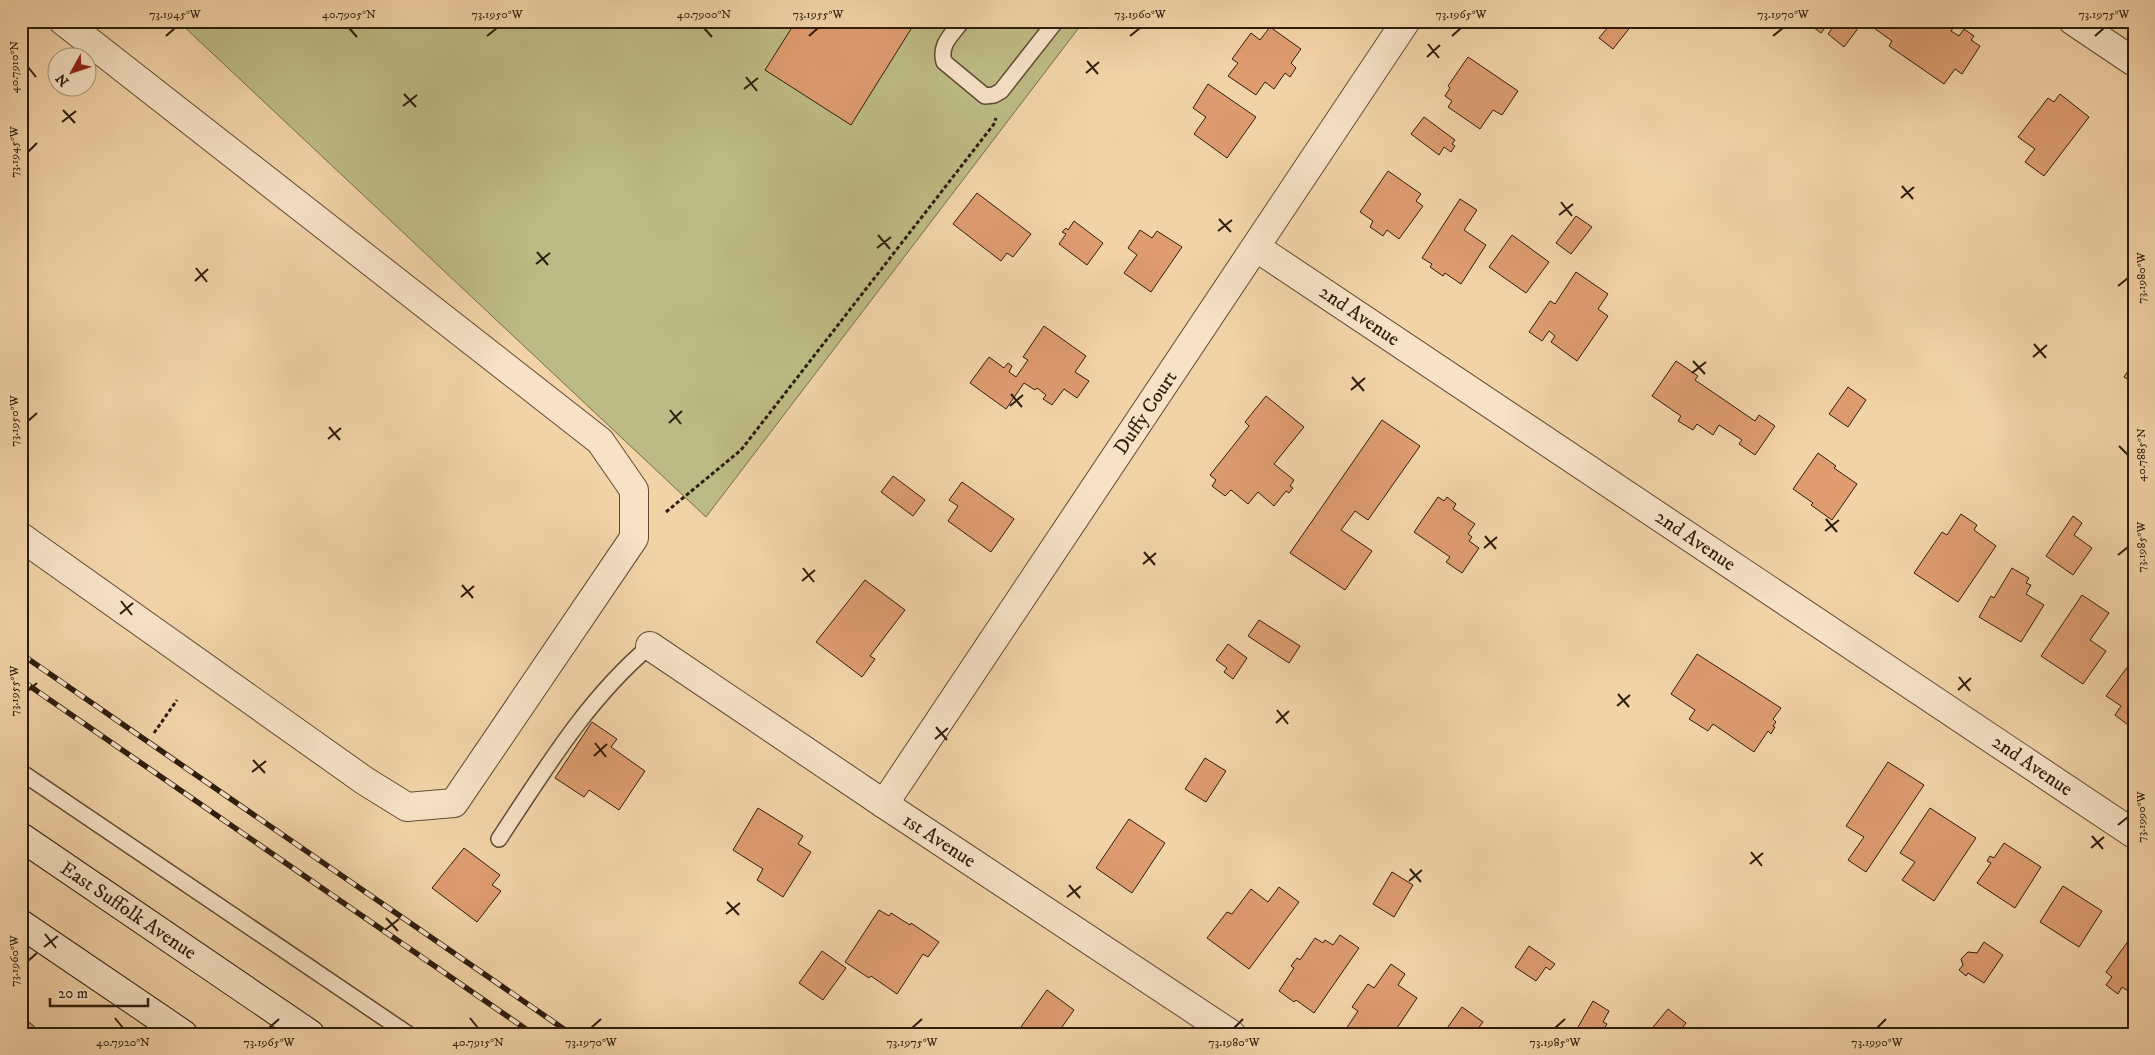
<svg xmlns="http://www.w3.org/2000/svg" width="2155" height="1055" font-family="'IM FELL DW Pica',serif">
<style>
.green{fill:#bdbb85;stroke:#766c49}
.building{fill:#de9c6f;stroke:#2f1d0d}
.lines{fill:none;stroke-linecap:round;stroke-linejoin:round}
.lane-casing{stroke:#604a34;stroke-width:18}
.street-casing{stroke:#604a34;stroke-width:30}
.secondary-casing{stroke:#2f1d0d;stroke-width:30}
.path{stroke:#2f1d0d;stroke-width:3;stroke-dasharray:4 2.5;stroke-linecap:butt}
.lane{stroke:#f7e2c6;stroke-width:15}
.street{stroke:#f7e2c6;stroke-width:28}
.secondary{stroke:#f7e2c6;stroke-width:28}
.rail-casing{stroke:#2f1d0d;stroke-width:5.5}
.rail{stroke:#f7e2c6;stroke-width:4;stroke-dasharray:11;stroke-linecap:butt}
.ticks{fill:none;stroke:#2f1d0d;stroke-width:2}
.labels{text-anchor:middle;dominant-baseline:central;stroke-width:4;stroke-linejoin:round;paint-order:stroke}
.street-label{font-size:20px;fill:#2f1d0d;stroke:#f7e2c6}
.neatline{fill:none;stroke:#2f1d0d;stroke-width:2}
.ticks-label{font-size:12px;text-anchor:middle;fill:#2f1d0d}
</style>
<rect width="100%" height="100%" fill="#f2d3a8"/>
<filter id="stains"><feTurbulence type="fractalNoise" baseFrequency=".004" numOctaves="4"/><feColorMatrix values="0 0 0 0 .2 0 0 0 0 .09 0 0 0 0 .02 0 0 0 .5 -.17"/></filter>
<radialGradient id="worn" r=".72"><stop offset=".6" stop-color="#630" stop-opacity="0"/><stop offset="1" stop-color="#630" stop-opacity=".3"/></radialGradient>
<path class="green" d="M 178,21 L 1084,21 L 706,517 Z"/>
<g class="building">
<path d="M 796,21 L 916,21 L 851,125 L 765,70 Z"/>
<path d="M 1305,21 L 1316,21 L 1312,27 Z"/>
<path d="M 1613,21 L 1635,21 L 1613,49 L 1599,38 Z"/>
<path d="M 1805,21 L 1830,21 L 1821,33 Z"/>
<path d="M 1837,21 L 1862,23 L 1844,47 L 1828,34 Z"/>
<path d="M 1869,21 L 1915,21 L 1921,26 L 1924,21 L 1939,21 L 1946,26 L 1948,23 L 1954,27 L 1951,31 L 1959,36 L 1964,29 L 1974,36 L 1971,40 L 1980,46 L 1962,74 L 1955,69 L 1944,84 L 1889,46 L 1892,41 L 1867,23 Z"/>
<path d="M 1270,27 L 1301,49 L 1291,63 L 1296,68 L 1290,77 L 1285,73 L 1274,89 L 1265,82 L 1256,95 L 1228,76 L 1238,63 L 1232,59 L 1251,33 L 1260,40 Z"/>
<path d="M 1468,57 L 1518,91 L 1502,115 L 1493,110 L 1480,129 L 1448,107 L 1452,101 L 1445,96 L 1450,88 L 1448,86 Z"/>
<path d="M 1208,84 L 1256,117 L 1227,158 L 1194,134 L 1206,117 L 1193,108 Z"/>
<path d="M 2060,94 L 2089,117 L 2044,176 L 2025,162 L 2035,149 L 2018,137 L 2048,98 L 2054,102 Z"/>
<path d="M 1424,117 L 1455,140 L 1452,144 L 1455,146 L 1451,152 L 1444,147 L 1439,155 L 1411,134 Z"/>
<path d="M 1388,171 L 1421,194 L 1416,201 L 1423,206 L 1399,239 L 1387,230 L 1383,236 L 1370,227 L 1373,221 L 1360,212 Z"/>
<path d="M 977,193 L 1031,234 L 1013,257 L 1007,253 L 1001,261 L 953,224 Z"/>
<path d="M 1460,199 L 1477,210 L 1464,230 L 1486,245 L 1461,284 L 1445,273 L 1443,276 L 1430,267 L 1432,264 L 1422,258 Z"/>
<path d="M 1576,216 L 1592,227 L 1571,254 L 1556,243 Z"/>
<path d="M 1074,221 L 1103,243 L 1087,265 L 1059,244 L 1066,234 L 1062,232 L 1066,228 L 1068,230 Z"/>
<path d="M 1140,230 L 1152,238 L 1157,231 L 1182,247 L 1151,292 L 1124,273 L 1137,255 L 1128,248 Z"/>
<path d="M 1512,235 L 1549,262 L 1526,293 L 1489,267 Z"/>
<path d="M 1576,272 L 1608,294 L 1598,309 L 1608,316 L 1577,361 L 1551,342 L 1555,336 L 1549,331 L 1542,341 L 1529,332 L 1550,301 L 1555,304 Z"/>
<path d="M 1044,326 L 1086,356 L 1075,372 L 1089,381 L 1077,398 L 1064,389 L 1052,405 L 1043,399 L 1046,395 L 1037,388 L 1035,390 L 1024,383 L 1006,409 L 970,383 L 989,357 L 1004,368 L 1008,363 L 1012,366 L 1009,372 L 1016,377 L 1028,360 L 1023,357 Z"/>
<path d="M 1676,361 L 1698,376 L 1695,380 L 1755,421 L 1759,415 L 1775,426 L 1755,455 L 1739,444 L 1742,440 L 1719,425 L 1713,435 L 1697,424 L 1693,430 L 1678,421 L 1681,416 L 1652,396 Z"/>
<path d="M 2134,362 L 2134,383 L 2124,377 Z"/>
<path d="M 1848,387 L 1866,400 L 1848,427 L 1829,414 Z"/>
<path d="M 1266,396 L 1304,427 L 1274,464 L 1294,480 L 1290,486 L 1293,488 L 1289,493 L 1286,491 L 1274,506 L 1258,492 L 1248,504 L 1231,490 L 1225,496 L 1212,486 L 1216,480 L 1210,475 L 1249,426 L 1245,422 Z"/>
<path d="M 1382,420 L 1420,446 L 1368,520 L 1355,511 L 1341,530 L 1372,551 L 1345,590 L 1290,553 Z"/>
<path d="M 1818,453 L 1836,466 L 1834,468 L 1857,484 L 1832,520 L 1811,505 L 1813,503 L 1793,489 Z"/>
<path d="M 893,476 L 925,500 L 913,516 L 881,492 Z"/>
<path d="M 962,482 L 1014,519 L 991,552 L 948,521 L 958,506 L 949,500 Z"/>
<path d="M 1438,497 L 1444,501 L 1447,497 L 1456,504 L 1453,509 L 1475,524 L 1468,534 L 1472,537 L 1469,541 L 1479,548 L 1462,573 L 1446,562 L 1450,557 L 1414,532 Z"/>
<path d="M 1961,514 L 1977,525 L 1974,530 L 1996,546 L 1958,602 L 1914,573 L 1942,532 L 1947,535 Z"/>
<path d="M 2073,516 L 2082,523 L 2074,535 L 2092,548 L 2073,575 L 2046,556 Z"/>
<path d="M 2012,568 L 2029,578 L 2026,583 L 2031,585 L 2026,594 L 2044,605 L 2021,642 L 1979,617 L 1991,596 L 1994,598 Z"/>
<path d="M 865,580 L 905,610 L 870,656 L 875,659 L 862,677 L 816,642 Z"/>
<path d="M 2082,595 L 2109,613 L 2090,640 L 2106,651 L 2083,684 L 2041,656 Z"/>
<path d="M 1259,620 L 1300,646 L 1289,663 L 1248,636 Z"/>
<path d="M 1228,644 L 1247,658 L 1233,679 L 1224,672 L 1227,668 L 1216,660 Z"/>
<path d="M 1697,654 L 1781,708 L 1773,719 L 1776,722 L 1773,726 L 1775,727 L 1771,734 L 1768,731 L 1754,752 L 1713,724 L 1708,731 L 1689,719 L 1695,710 L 1671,694 Z"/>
<path d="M 2134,658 L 2134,717 L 2128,725 L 2115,715 L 2121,706 L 2106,696 Z"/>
<path d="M 592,722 L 617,739 L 611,747 L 645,771 L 619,810 L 589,790 L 584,797 L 555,778 Z"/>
<path d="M 1205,758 L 1226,771 L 1206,802 L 1185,789 Z"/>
<path d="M 1888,762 L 1924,785 L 1866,872 L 1848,860 L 1864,837 L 1846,826 Z"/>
<path d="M 758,808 L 803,836 L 798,844 L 811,852 L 783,897 L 757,880 L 763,869 L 733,850 Z"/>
<path d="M 1930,808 L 1976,838 L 1934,901 L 1902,880 L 1915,862 L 1900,853 Z"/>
<path d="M 1129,819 L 1165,843 L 1132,893 L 1096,868 Z"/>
<path d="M 2004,843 L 2041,867 L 2015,908 L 1977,883 L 1991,863 L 1987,861 L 1990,856 L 1994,858 Z"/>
<path d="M 464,848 L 500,875 L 492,885 L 501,891 L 477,922 L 432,888 Z"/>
<path d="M 1392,872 L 1413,885 L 1394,917 L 1373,904 Z"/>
<path d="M 2063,886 L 2102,911 L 2079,947 L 2040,922 Z"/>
<path d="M 1279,887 L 1299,902 L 1249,969 L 1207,938 L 1227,912 L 1232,914 L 1251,889 L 1268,902 Z"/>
<path d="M 879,910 L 889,916 L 891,913 L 910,925 L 911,923 L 939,942 L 928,957 L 923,954 L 897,994 L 871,976 L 869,978 L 845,962 Z"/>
<path d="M 2134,933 L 2134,995 L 2122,987 L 2118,994 L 2106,985 L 2112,977 L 2106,972 Z"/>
<path d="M 1340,935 L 1359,948 L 1314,1013 L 1296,1000 L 1294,1002 L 1279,991 L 1294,968 L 1291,966 L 1297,958 L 1300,960 L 1315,938 L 1323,943 L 1325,940 L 1333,945 Z"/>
<path d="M 1984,942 L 2003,955 L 1984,983 L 1968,973 L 1966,976 L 1959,970 L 1963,965 L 1961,959 L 1968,952 L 1977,953 Z"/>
<path d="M 1529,946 L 1555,964 L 1550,970 L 1546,967 L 1536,981 L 1515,967 Z"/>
<path d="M 822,951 L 846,968 L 823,1000 L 799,983 Z"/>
<path d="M 1391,964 L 1405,974 L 1398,985 L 1417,998 L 1393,1034 L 1346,1034 L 1344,1032 L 1358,1011 L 1352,1007 L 1368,984 L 1374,988 Z"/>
<path d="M 1047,990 L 1074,1010 L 1057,1034 L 1016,1034 Z"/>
<path d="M 1593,1001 L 1609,1011 L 1603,1022 L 1607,1024 L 1601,1034 L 1596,1030 L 1594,1034 L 1574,1034 Z"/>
<path d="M 1462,1007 L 1483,1022 L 1474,1034 L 1443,1034 Z"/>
<path d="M 1668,1009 L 1686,1023 L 1678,1034 L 1651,1034 L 1649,1032 Z"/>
<path d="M 23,1017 L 43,1034 L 21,1034 L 21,1020 Z"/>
</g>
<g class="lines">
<g class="lane-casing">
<g id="lane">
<path d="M 962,21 C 952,35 939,44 944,62 L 985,96 L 994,95 L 1001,91 L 1056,21"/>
<path d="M 21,772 L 408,1034"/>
<path d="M 499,839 C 544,771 587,699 650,646"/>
</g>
</g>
<g class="street-casing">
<g id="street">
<path d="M 2073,21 L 2134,62"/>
<path d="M 1257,248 L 2134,834"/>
<path d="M 21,537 L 365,781 L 407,807 L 454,803 L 634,538 L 634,490 L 600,441 L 63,21"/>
<path d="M 650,646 L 884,804 L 1231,1034"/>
<path d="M 884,804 L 1406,21"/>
</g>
</g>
<g class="secondary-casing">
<g id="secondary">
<path d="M 21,837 L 310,1034"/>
<path d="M 21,924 L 183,1034"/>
</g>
</g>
<g class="path">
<path d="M 666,512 L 741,450 L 994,124 L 996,118"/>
<path d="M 154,733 L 177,700"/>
</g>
<use href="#lane" class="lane"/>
<use href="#street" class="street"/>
<use href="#secondary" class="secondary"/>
<g class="rail-casing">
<g id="rail">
<path d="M 21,654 L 571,1034"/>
<path d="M 21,680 L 533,1034"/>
</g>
</g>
<use href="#rail" class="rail"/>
</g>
<path class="ticks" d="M 349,28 L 357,37M 704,28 L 712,37M 166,36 L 175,28M 487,36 L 497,28M 809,36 L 818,28M 1130,36 L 1140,28M 1452,36 L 1461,28M 1773,36 L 1783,28M 2095,36 L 2104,28M 1428,44 L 1439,58M 1427,57 L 1440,45M 1087,61 L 1098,74M 28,67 L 36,77M 1086,73 L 1099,62M 746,77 L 757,91M 744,89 L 758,78M 404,94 L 416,107M 403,106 L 417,95M 63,110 L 75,123M 62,122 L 76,111M 28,152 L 37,143M 1902,186 L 1913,199M 1901,198 L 1914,187M 1561,202 L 1572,216M 1559,215 L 1573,204M 1219,219 L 1231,232M 1218,231 L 1232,220M 878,235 L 890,249M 877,248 L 891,237M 537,252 L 548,265M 536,264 L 550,253M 196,268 L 207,282M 195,281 L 208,269M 2118,286 L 2128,278M 2034,344 L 2046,358M 2033,357 L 2047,345M 1693,361 L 1705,374M 1692,373 L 1706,362M 1352,377 L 1364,391M 1351,390 L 1365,378M 1011,394 L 1022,407M 1010,406 L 1023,395M 670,410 L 681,424M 28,421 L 37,413M 669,423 L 682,411M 329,427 L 340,440M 328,439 L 341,428M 2119,446 L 2128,455M 1826,519 L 1837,532M 1825,531 L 1839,520M 1485,536 L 1496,549M 1484,548 L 1497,537M 1144,552 L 1155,565M 2118,555 L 2128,547M 1143,564 L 1156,553M 803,568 L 814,582M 802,581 L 815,570M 462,585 L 473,598M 461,597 L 474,586M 121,601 L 132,615M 120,614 L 133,603M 1959,677 L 1970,691M 1958,690 L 1971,678M 28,691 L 37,683M 1618,694 L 1629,707M 1617,706 L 1630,695M 1277,710 L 1288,724M 1276,723 L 1289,711M 936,727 L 947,740M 935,739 L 948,728M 595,743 L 606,757M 594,756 L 607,744M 253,760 L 265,773M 252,772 L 266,761M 2118,825 L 2128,817M 2092,836 L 2103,849M 2091,848 L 2104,837M 1751,852 L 1762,866M 1750,864 L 1763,853M 1410,869 L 1421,882M 1409,881 L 1422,870M 1069,885 L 1080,898M 1067,897 L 1081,886M 727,902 L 739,915M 726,914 L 740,903M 386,918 L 398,931M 385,930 L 399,919M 45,934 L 56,948M 44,947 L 58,936M 28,961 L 37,953M 115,1018 L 123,1028M 470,1018 L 478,1028M 269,1028 L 279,1019M 591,1028 L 601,1019M 912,1028 L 922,1019M 1234,1028 L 1243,1019M 1555,1028 L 1565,1019M 1877,1028 L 1886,1019"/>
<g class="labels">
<g class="street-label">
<text transform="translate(1359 316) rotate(34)">2nd Avenue</text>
<text transform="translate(1146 413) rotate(-56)">Duffy Court</text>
<text transform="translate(1695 541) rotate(34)">2nd Avenue</text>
<text transform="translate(2032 766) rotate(34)">2nd Avenue</text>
<text transform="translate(939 841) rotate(33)">1st Avenue</text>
<text transform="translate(128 911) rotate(34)">East Suffolk Avenue</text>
</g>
</g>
<rect width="2155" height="1055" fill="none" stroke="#f2d3a8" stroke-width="55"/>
<g transform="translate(72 72) rotate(230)"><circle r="24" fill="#f7e2c6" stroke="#a7937c"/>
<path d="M0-4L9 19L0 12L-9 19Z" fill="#8f2418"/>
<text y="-8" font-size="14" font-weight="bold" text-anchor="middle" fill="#2f1d0d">N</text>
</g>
<path d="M50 998v8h98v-8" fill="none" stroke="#2f1d0d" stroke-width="2.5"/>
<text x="58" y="998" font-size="15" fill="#2f1d0d" stroke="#f7e2c6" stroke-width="4" paint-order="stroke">20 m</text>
<rect x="28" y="28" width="2100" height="1000" class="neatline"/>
<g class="ticks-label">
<text x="175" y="18">73.1945°W</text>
<text x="349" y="18">40.7905°N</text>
<text x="497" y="18">73.1950°W</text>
<text x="704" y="18">40.7900°N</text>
<text x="818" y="18">73.1955°W</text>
<text x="1140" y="18">73.1960°W</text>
<text x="1461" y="18">73.1965°W</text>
<text x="1783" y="18">73.1970°W</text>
<text x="2104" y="18">73.1975°W</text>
<text transform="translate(14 67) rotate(-90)" y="4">40.7910°N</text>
<text transform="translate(14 152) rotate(-90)" y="4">73.1945°W</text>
<text transform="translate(2141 278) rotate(-90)" y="4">73.1980°W</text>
<text transform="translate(14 421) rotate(-90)" y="4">73.1950°W</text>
<text transform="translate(2141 455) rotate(-90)" y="4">40.7885°N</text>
<text transform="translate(2141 547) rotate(-90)" y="4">73.1985°W</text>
<text transform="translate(14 691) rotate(-90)" y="4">73.1955°W</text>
<text transform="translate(2141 817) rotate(-90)" y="4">73.1990°W</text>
<text transform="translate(14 961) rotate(-90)" y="4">73.1960°W</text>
<text x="123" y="1046">40.7920°N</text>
<text x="269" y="1046">73.1965°W</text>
<text x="478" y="1046">40.7915°N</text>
<text x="591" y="1046">73.1970°W</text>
<text x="912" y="1046">73.1975°W</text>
<text x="1234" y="1046">73.1980°W</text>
<text x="1555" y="1046">73.1985°W</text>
<text x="1877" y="1046">73.1990°W</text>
</g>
<rect width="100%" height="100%" filter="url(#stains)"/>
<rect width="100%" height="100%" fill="url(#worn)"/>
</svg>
